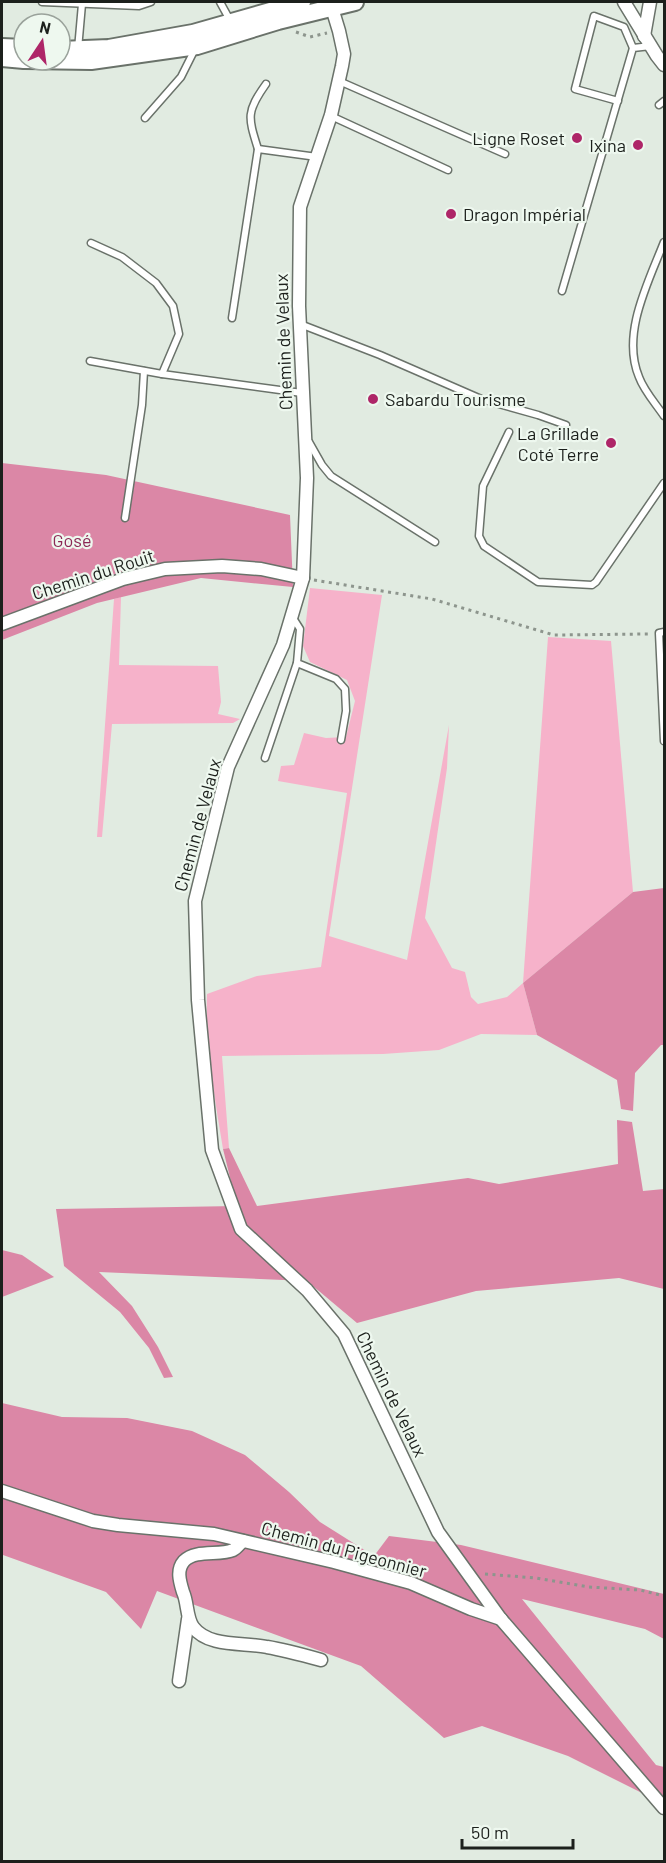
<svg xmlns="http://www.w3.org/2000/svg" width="666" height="1863" font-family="Barlow,sans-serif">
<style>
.green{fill:#f6b2ca}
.forest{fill:#db87a6}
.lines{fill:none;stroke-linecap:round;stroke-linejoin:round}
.lane-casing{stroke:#6a726a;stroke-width:9}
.street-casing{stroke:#6a726a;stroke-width:15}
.secondary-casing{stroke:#6a726a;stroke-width:20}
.path{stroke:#8d958d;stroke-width:3;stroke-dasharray:3 4.5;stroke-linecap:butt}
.lane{stroke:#fff;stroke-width:6}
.street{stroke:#fff;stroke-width:12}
.secondary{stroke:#fff;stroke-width:16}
.poi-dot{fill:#ae2668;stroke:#eef8ef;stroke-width:2}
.labels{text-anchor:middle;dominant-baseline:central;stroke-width:4.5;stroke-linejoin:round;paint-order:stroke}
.poi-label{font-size:18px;fill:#1c201c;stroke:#eef8ef;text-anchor:end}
.street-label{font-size:18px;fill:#1c201c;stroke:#eef8ef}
.park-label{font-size:18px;fill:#8c2956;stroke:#eef8ef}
</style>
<rect width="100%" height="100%" fill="#e1ebe1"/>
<g class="green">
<path d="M 310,588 L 382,595 L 329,936 L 407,960 L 449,725 L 447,768 L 425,918 L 452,968 L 465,972 L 471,997 L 478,1004 L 507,997 L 523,983 L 548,637 L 611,641 L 633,892 L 523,983 L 537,1035 L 481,1034 L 439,1050 L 383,1054 L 222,1056 L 229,1148 L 223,1149 C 215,1099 205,1046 207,994 L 257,976 L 321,967 L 347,793 L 278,781 L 281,766 L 294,765 L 304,733 L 326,738 L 346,737 L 355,701 L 347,680 L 310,662 L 303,646 Z"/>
<path d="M 121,597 L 119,665 L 218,666 L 221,702 L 218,714 L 240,719 L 233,723 L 112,724 L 102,837 L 97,837 L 114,599 Z"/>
</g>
<g class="forest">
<path d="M 2,463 L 106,475 L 290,515 L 293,587 L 201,578 L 97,603 L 2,640 Z"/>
<path d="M 664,888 L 664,1045 L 661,1045 L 635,1073 L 633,1111 L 621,1109 L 617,1080 L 537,1035 L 523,983 L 633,892 Z"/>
<path d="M 617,1120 L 632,1122 L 643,1191 L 664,1189 L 664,1289 L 619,1278 L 476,1291 L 357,1323 L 307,1281 L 99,1272 L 132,1306 L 158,1347 L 173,1377 L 164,1378 L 149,1348 L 120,1312 L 64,1266 L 56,1209 L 237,1206 L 223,1149 L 229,1148 L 257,1206 L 468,1178 L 499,1184 L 618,1164 Z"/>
<path d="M 2,1250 L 22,1255 L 54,1277 L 2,1297 Z"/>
<path d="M 2,1403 L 62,1417 L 127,1418 L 192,1431 L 245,1455 L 289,1492 L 320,1522 L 374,1556 L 389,1536 L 461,1545 L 664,1594 L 664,1639 L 645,1629 L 522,1599 L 656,1765 L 664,1767 L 664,1804 L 568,1756 L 482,1726 L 444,1738 L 361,1666 L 157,1591 L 141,1629 L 106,1592 L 3,1555 Z"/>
</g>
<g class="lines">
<g class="lane-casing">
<g id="lane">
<path d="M 42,2 L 139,6 L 151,2"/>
<path d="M 220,2 L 231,22"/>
<path d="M 78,49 L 82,4"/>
<path d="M 339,81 L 505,154"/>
<path d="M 618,101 L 575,89 L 594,16 L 624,27 L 633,48"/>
<path d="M 659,105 L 664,101"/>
<path d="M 331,116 L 448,170"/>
<path d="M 145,118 L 181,77 L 195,49"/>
<path d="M 258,149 C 248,117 246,112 266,84"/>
<path d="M 664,242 C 648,283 621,334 639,377 C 644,391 656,404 664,416"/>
<path d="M 91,243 L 122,257 L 156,283 L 173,306 L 179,334 L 162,374"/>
<path d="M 562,291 L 633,48 L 651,46"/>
<path d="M 232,318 L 258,149 L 317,157"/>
<path d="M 300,324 L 380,355 L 481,399 L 538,415 L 566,425"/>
<path d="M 90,361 L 162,374 L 302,393"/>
<path d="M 509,432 L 483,486 L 479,536 L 484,546 L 538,582 L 592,585 L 596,582 L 664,483"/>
<path d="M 309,442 L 322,465 L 331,476 L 435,542"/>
<path d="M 125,518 L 142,405 L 144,371"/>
<path d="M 293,618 L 300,629 L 297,663 L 336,679 L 345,689 L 346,711 L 341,740"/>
<path d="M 664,632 L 659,633 L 664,741"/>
<path d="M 265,758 L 297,663"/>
</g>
</g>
<g class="street-casing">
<g id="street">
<path d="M 624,2 L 657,56 L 664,65"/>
<path d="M 332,8 L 339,31 L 344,54 L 342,66 L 331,115 L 300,207 L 299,306 L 307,478 L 303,578 L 283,645 L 228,767 L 195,901 L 198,1000 L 212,1150 L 241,1229 L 307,1290 L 344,1334 L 438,1532 L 500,1618 L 664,1808"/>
<path d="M 644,36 L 650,2"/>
<path d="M 2,624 L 123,579 L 165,569 L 222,566 L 261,569 L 303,578"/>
<path d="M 2,1491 L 93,1521 L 118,1525 L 214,1534 L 334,1562 L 411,1583 L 471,1609 L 501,1619"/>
<path d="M 243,1541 C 240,1543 237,1548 233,1550 C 219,1556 196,1549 184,1561 C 176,1570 180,1582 183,1592 C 188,1603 186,1617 193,1627 C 209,1648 244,1642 267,1647 C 285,1650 303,1655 321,1660"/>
<path d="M 179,1681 L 188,1619"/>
</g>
</g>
<g class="secondary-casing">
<g id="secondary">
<path d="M 2,47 L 24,48"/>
<path d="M 60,50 L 109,48 L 193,33 L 302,2"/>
<path d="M 2,58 L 24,60"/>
<path d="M 25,60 L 91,61 L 197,46 L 278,21 L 355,2"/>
</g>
</g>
<g class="path">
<path d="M 296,32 L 310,37 L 327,33"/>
<path d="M 314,580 L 432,599 L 554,635 L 649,634"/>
<path d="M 485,1574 L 536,1578 L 589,1587 L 640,1590 L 664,1596"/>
</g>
<use href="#lane" class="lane"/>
<use href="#street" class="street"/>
<use href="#secondary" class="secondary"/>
</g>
<g class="poi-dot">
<circle cx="577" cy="138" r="6"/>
<circle cx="638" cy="145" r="6"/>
<circle cx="451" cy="214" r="6"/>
<circle cx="373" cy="399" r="6"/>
<circle cx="611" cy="443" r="6"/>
</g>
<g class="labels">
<g class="poi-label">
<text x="565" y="138">Ligne Roset</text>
<text x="626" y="145">Ixina</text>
<text x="463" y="214" text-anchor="start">Dragon Impérial</text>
<text x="385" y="399" text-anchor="start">Sabardu Tourisme</text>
<text x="599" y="433">La Grillade<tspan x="599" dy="21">Coté Terre</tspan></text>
</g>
<g class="street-label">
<text transform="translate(283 342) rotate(-92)">Chemin de Velaux</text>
<text transform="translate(93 574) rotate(-18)">Chemin du Rouit</text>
<text transform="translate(197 825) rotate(-75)">Chemin de Velaux</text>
<text transform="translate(392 1394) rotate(64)">Chemin de Velaux</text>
<text transform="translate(344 1549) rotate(15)">Chemin du Pigeonnier</text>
</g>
<g class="park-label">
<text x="72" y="540">Gosé</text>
</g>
</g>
<rect width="666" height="1863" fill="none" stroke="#1c201c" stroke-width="6"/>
<g transform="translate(42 42) rotate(13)"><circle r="28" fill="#eef8ef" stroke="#9aa29b" stroke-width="1.5"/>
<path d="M0-4.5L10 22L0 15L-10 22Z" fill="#ae2668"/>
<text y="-9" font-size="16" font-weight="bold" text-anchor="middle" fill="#1c201c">N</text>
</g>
<path d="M462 1839v9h111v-9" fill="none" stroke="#1c201c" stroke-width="3"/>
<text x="471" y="1839" font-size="18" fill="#1c201c" stroke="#eef8ef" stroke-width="4.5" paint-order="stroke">50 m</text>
</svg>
